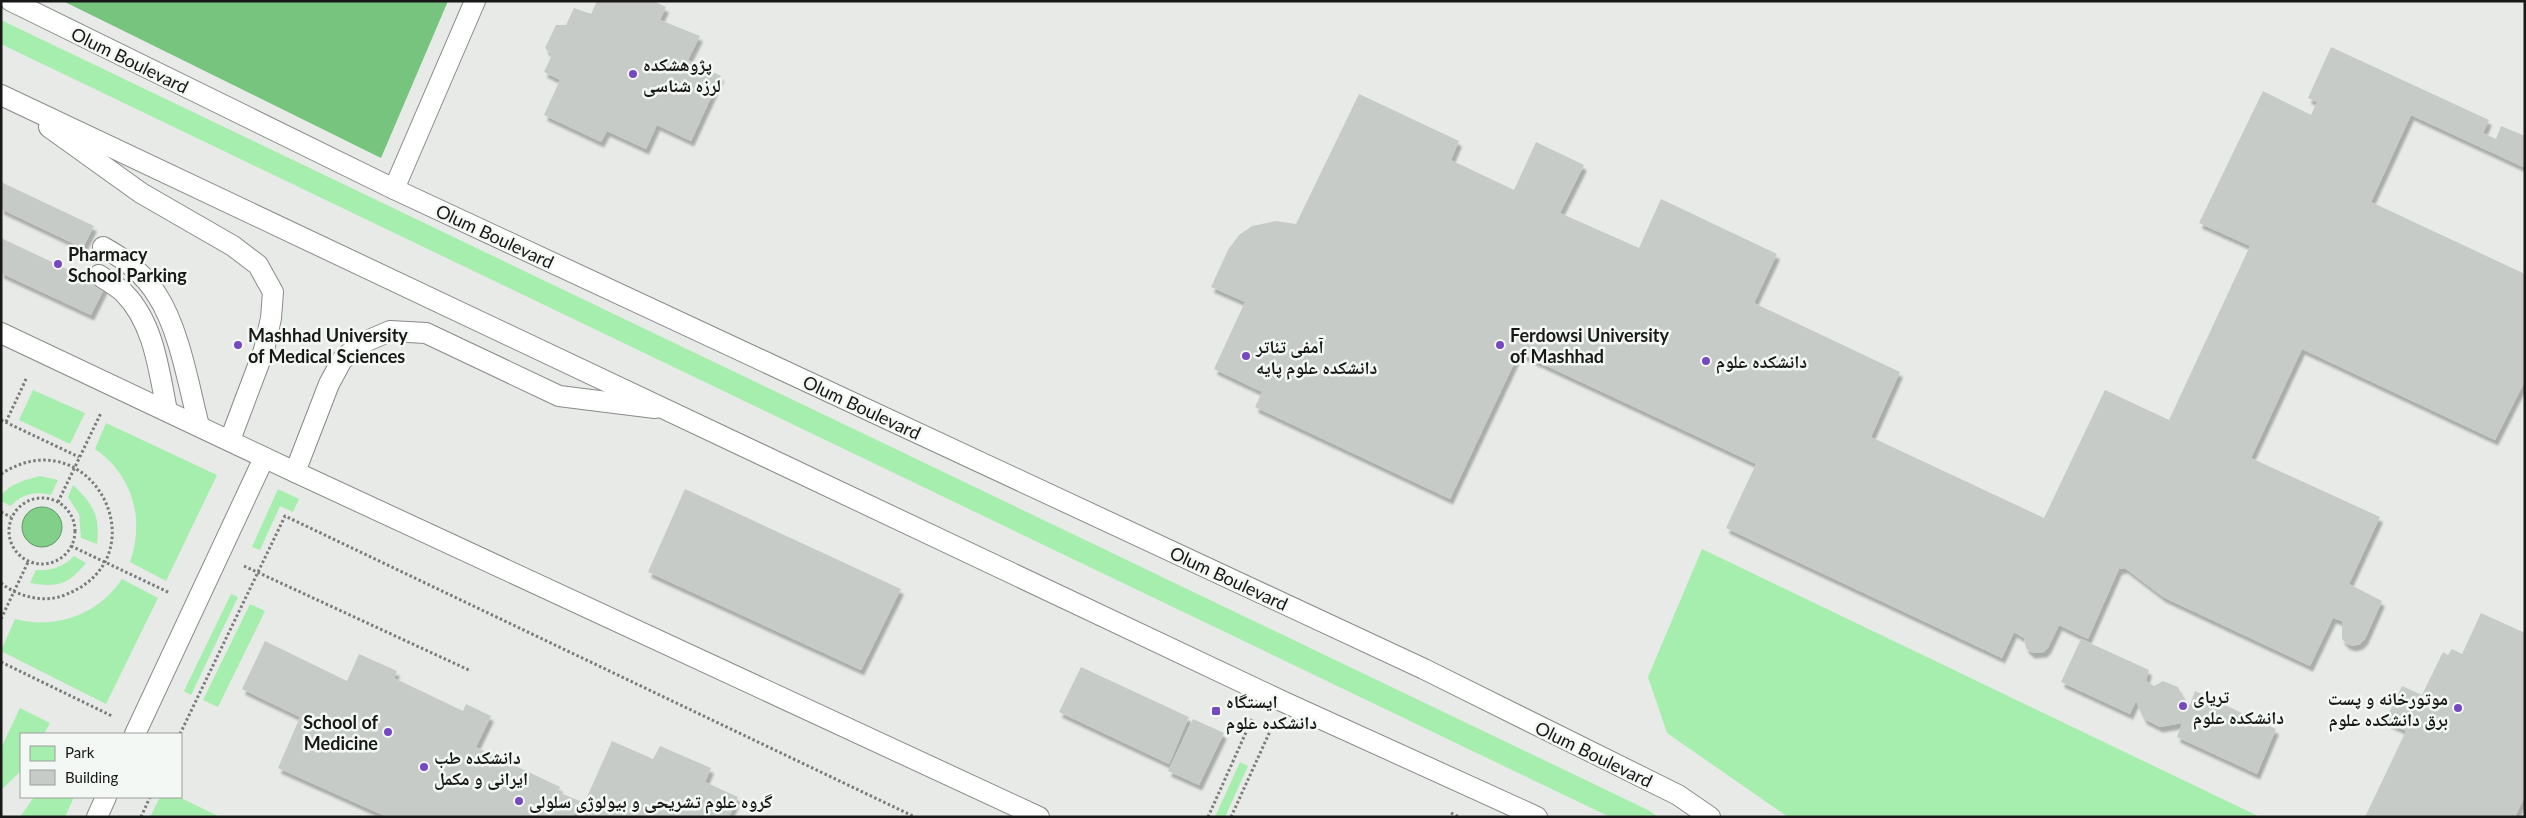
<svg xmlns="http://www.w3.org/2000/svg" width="2526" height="818" font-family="Lato,'Noto Naskh Arabic',sans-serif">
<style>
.green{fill:#a6eead}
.forest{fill:#76c47e}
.water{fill:#81cf89;stroke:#619867}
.building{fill:#c7cbc7;filter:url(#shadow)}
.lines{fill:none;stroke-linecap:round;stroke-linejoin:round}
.lane-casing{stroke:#888b88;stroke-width:22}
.path{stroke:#7a7c7a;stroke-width:3;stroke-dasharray:2.5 2.5;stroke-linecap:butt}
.lane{stroke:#fff;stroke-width:20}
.poi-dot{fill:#7649c1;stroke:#f4f8f4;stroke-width:2}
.labels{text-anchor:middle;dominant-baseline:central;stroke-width:5;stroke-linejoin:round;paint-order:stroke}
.street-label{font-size:18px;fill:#171817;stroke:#f4f8f4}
.poi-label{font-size:18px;font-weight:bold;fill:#171817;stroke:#f4f8f4;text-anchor:start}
</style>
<defs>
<filter id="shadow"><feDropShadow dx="3" dy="5.5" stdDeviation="1" flood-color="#0004"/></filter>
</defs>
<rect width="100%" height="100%" fill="#e7eae7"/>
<g class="green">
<path d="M 1,20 L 1648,810 L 1658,817 L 1610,817 L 1,44 Z"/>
<path d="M 33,390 L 85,413 L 70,444 L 19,420 Z"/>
<path d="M 106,423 L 217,475 L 166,581 L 130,562 C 145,520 133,475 95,449 Z"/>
<path d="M 40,476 L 58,480 L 51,495 C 35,491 22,494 11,506 L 1,501 L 1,495 C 12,483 25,480 40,476 Z"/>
<path d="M 73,485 C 94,505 100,516 97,544 L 81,538 L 79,514 L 68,497 Z"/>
<path d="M 278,489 L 299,499 L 293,512 L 280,506 L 260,550 L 252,547 Z"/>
<path d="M 1702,549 L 2260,817 L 1788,817 L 1667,733 L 1648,677 Z"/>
<path d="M 74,556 L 86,563 C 69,584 58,588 30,583 L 36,570 C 52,571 63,567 74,556 Z"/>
<path d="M 122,579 L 158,598 L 106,704 L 1,651 L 15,619 C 56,630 99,614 122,579 Z"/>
<path d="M 231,594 L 238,597 L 191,695 L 184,691 Z"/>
<path d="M 250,604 L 265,611 L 218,707 L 203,700 Z"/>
<path d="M 20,708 L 50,723 L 44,734 L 21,734 L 21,771 L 1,790 L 1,748 Z"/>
<path d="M 1240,762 L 1248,766 L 1225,817 L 1215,817 Z"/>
<path d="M 34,797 L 74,797 L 65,817 L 20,817 Z"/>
<path d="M 160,797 L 179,797 L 220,817 L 150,817 Z"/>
</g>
<path class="forest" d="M 63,1 L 448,1 L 381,158 Z"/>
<circle class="water" cx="42" cy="527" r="20"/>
<g class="building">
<path d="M 597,1 L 653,1 L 666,7 L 660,20 L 700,36 L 688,60 L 721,76 L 691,141 L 657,125 L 646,149 L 607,131 L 601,142 L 544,115 L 560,80 L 544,72 L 552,55 L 545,48 L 556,25 L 566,25 L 574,8 L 591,14 Z"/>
<path d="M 2331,47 L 2489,120 L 2483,133 L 2496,139 L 2501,126 L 2525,136 L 2523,167 L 2411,115 L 2371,202 L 2525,274 L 2525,381 L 2495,440 L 2302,349 L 2251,458 L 2380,517 L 2349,584 L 2382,601 L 2365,639 L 2360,644 L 2353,646 L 2347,644 L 2342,639 L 2342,621 L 2333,618 L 2310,666 L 2163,597 L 2125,568 L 2119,569 L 2088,639 L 2059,625 L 2048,648 L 2044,652 L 2032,653 L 2026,648 L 2024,638 L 2014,632 L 2002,658 L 1726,528 L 1756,464 L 1519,353 L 1450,499 L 1255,407 L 1262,392 L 1214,369 L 1245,302 L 1211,287 L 1228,250 L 1239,235 L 1252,226 L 1276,221 L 1296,224 L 1359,94 L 1459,141 L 1451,160 L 1514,190 L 1536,142 L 1584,165 L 1560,213 L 1639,248 L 1661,199 L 1777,254 L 1754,303 L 1900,372 L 1871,437 L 2044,518 L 2105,390 L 2169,420 L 2250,246 L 2199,223 L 2263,91 L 2311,115 L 2317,102 L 2308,98 Z"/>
<path d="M 1,182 L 94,226 L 83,248 L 1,209 Z"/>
<path d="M 1,238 L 105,287 L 91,315 L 1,273 Z"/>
<path d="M 685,489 L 901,589 L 861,670 L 648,572 Z"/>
<path d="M 2481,613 L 2525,633 L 2525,796 L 2515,817 L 2365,817 L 2406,731 L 2385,721 L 2402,686 L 2422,695 L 2443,652 L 2448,655 L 2452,649 L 2462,654 Z"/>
<path d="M 2081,639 L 2149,670 L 2146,681 L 2154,686 L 2163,681 L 2178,687 L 2184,700 L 2190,705 L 2195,691 L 2276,729 L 2257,774 L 2177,737 L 2182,723 L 2160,727 L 2144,719 L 2136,701 L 2130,714 L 2061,682 Z"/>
<path d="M 265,641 L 347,681 L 359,654 L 397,671 L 394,678 L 463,711 L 466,704 L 491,716 L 476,747 L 560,787 L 558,792 L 580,801 L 573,817 L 387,817 L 278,768 L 300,717 L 242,689 Z"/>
<path d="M 1081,667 L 1189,717 L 1169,764 L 1059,712 Z"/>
<path d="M 1193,719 L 1224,733 L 1199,785 L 1168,771 Z"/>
<path d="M 612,741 L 653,759 L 660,746 L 711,768 L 705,782 L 738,797 L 729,817 L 578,817 Z"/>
</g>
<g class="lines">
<g class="lane-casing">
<g id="lane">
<path d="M 11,1 L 394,189 L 1424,669 L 1678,795 L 1710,817"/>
<path d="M 1,95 L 1284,702 L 1537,817"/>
<path d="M 49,127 L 141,193 L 233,246 L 258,265 L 273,292 L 271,318 L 264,350 L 230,440"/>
<path d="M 394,189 L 475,1"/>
<path d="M 103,247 C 123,258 145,275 157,295 C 179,328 189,387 199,426"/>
<path d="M 99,275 C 107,281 117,286 124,293 C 154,323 159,371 167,411"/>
<path d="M 1,333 L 295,472 L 1039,817"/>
<path d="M 295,472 L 329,384 L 342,360 L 360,344 L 390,331 L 426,333 L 559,396 L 655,408"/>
<path d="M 135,734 L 264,458"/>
<path d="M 97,817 L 106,797"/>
</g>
</g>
<g class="path">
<path d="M 1,420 L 79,457"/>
<path d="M 6,422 L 27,377"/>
<path d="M 1,474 C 92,415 165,560 62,596 C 42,603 17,596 1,583"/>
<circle cx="42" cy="531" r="33"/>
<path d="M 58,502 L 101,413"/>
<path d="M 1,512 L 11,517"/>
<path d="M 71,546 L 170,593"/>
<path d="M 244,566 L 471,671"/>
<path d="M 1,619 L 28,562"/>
<path d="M 1,662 L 112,716"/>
<path d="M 180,734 L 285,516 L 915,817"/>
<path d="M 1451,813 L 1459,817"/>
<path d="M 141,817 L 150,797"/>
<path d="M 1208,817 L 1252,719"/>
<path d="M 1231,817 L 1272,727"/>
</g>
<use href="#lane" class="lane"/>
</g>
<g class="poi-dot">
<circle cx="633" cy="74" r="5"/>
<circle cx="58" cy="264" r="5"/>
<circle cx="238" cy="345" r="5"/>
<circle cx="1500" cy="345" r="5"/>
<circle cx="1246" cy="356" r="5"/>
<circle cx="1706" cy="361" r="5"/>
<circle cx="2183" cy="706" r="5"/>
<circle cx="2458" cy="708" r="5"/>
<rect x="1211" y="706" width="10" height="10" rx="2.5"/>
<circle cx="388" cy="732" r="5"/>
<circle cx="424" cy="767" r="5"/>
<circle cx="519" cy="801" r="5"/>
</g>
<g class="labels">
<g class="street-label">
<text transform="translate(130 60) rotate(26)">Olum Boulevard</text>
<text transform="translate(495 236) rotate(25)">Olum Boulevard</text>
<text transform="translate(862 407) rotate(25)">Olum Boulevard</text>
<text transform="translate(1229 578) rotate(25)">Olum Boulevard</text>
<text transform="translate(1594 754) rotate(26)">Olum Boulevard</text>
</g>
<g class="poi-label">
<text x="643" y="64">پژوهشکده<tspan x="643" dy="21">لرزه شناسی</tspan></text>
<text x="68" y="254">Pharmacy<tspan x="68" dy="21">School Parking</tspan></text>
<text x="248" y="335">Mashhad University<tspan x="248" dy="21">of Medical Sciences</tspan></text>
<text x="1510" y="335">Ferdowsi University<tspan x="1510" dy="21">of Mashhad</tspan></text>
<text x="1256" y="346">آمفی تئاتر<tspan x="1256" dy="21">دانشکده علوم پایه</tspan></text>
<text x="1716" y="361">دانشکده علوم</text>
<text x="2193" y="696">تریای<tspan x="2193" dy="21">دانشکده علوم</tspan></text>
<text x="2448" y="698" text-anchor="end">موتورخانه و پست<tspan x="2448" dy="21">برق دانشکده علوم</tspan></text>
<text x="1226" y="701">ایستگاه<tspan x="1226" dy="21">دانشکده علوم</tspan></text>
<text x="378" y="722" text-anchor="end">School of<tspan x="378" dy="21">Medicine</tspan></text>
<text x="434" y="757">دانشکده طب<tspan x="434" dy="21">ایرانی و مکمل</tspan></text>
<text x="529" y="801">گروه علوم تشریحی و بیولوژی سلولی</text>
</g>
</g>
<rect width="2526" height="818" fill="none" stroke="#171817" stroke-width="5"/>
<rect x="20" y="733" width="162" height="65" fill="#f4f8f4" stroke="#9c9e9c"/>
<rect x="30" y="746" width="25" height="15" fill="#a6eead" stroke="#9c9e9c"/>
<text x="65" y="758" font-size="15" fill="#171817">Park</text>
<rect x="30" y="770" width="25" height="15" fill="#c7cbc7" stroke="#9c9e9c"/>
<text x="65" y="783" font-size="15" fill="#171817">Building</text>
</svg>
